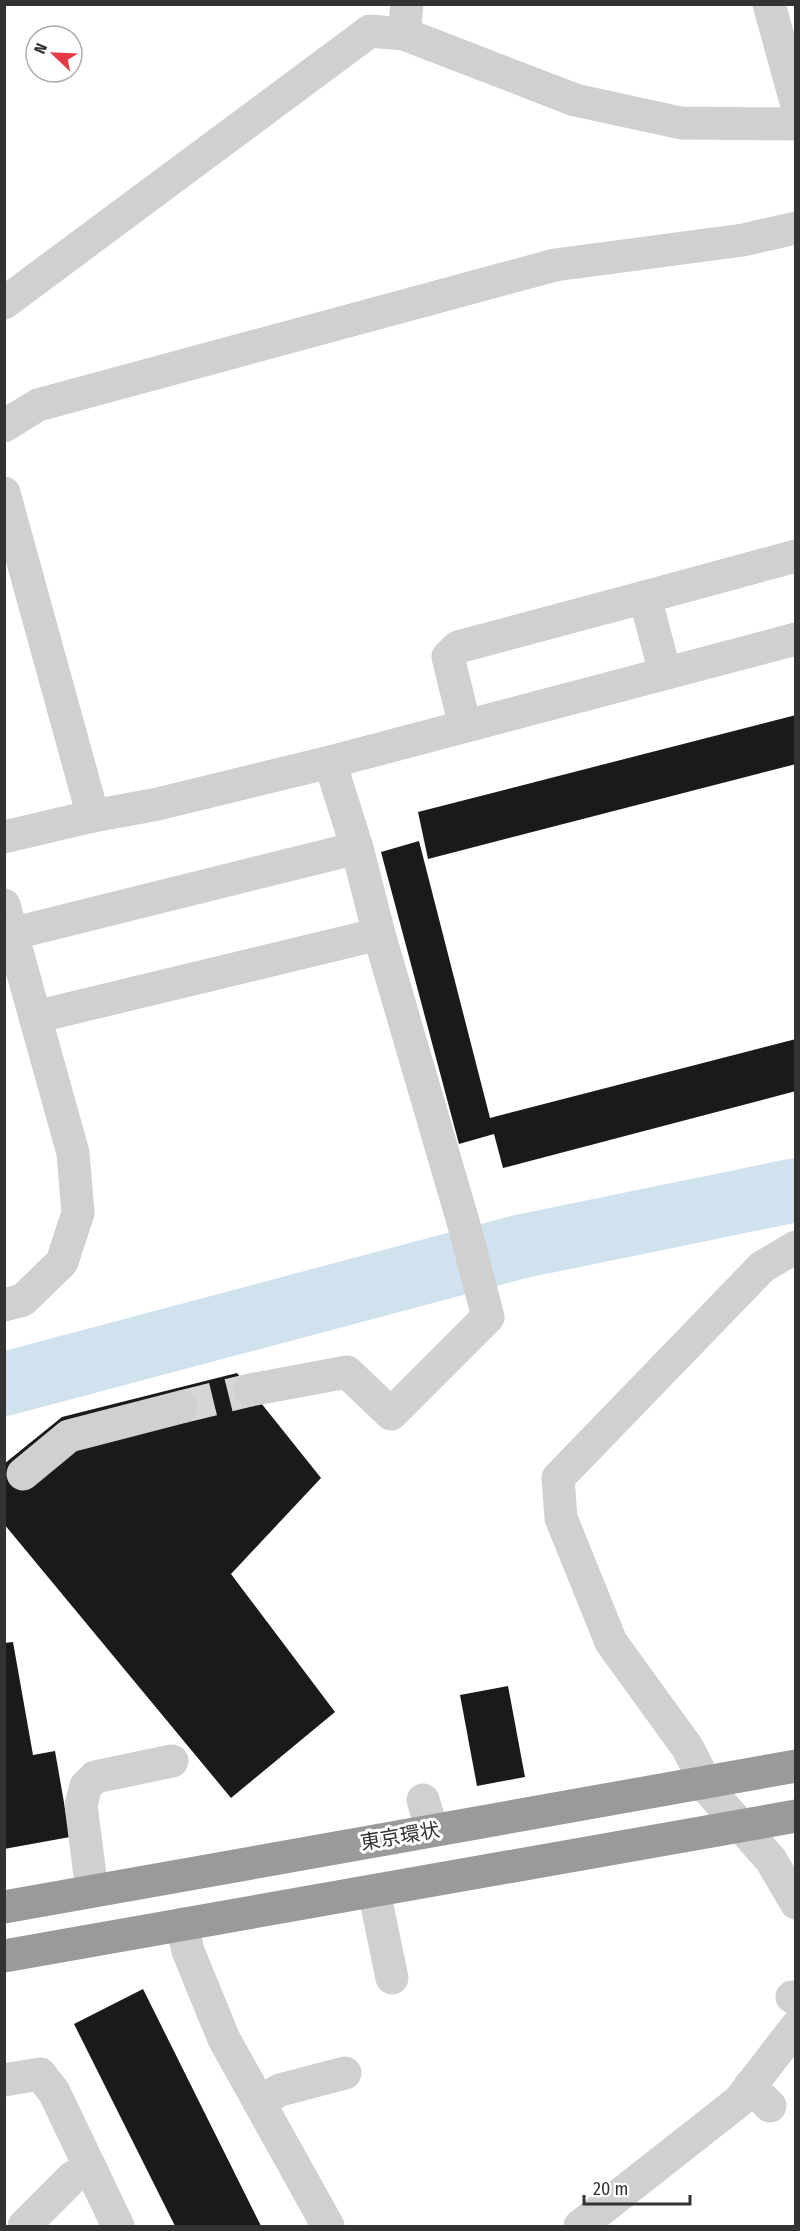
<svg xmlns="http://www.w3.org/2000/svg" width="800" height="2231" font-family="'Fira Sans Condensed','Noto Sans JP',sans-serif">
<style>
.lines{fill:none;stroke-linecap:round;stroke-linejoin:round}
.river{stroke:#cfe2ee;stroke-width:64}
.building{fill:#1a1a1a}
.minor-tunnel{stroke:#d6d6d6;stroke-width:33;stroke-dasharray:33 16;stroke-linecap:butt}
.minor{stroke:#d0d0d0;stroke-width:33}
.highway{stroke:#9a9a9a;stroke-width:33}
.labels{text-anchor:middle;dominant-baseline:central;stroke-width:6;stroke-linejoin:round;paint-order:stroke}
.street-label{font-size:20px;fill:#333;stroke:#fff}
</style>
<rect width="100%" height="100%" fill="#fff"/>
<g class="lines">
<path class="river" d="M 4,1384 L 523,1246 L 796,1190"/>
</g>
<g class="building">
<path d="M 796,715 L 796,764 L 428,859 L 418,812 Z"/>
<path d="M 419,841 L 490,1118 L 796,1039 L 796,1091 L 503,1168 L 494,1134 L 459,1144 L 381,852 Z"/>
<path d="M 237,1373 L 321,1478 L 231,1574 L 335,1712 L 231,1798 L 4,1524 L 4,1464 L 62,1417 Z"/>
<path d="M 13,1642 L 33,1755 L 55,1751 L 70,1837 L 4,1849 L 4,1643 Z"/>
<path d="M 508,1686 L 525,1777 L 477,1786 L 460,1695 Z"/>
<path d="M 143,1989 L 261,2226 L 175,2226 L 74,2024 Z"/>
</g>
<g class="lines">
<path class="minor-tunnel" d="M 181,1407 L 250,1390"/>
<g class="minor">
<path d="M 769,4 L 796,102"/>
<path d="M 404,34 L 407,4"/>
<path d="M 4,303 L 370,31 L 404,34 L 575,100 L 681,123 L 796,124"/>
<path d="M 4,426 L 38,405 L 555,265 L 743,240 L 796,228"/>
<path d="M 4,493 L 93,816"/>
<path d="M 665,673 L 645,597 L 796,556"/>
<path d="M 465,726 L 448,657 L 458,647 L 645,597"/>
<path d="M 4,837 L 93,816 L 158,804 L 330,762 L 796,639"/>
<path d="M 4,905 L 73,1153 L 78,1213 L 62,1262 L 23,1300 L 4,1305"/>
<path d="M 11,934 L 357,848"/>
<path d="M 35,1017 L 379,934"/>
<path d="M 796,1247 L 762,1267 L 558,1478 L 561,1518 L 611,1642 L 687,1747 L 698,1768 L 702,1782 L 771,1860 L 796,1903"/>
<path d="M 250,1390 L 347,1372 L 391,1414 L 488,1317 L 464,1225 L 379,934 L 357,848 L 330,762"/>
<path d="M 23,1474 L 69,1436 L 181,1407"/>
<path d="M 423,1800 L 432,1830"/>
<path d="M 92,1891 L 81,1805 L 86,1786 L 95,1777 L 172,1761"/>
<path d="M 374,1891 L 392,1978"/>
<path d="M 182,1924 L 188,1951 L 224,2039 L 328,2226"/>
<path d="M 792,1997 L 796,1999"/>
<path d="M 4,2080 L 40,2074 L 54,2092 L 118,2226"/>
<path d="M 750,2086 L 770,2106"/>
<path d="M 259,2102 L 280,2090 L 345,2073"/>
<path d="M 24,2226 L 73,2177 L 91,2169"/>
<path d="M 580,2226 L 739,2101 L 796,2027"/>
</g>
<g class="highway">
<path d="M 4,1907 L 796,1766"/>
<path d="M 4,1956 L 796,1816"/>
</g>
</g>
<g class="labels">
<g class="street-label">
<text transform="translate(400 1836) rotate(-10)">東京環状</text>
</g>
</g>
<rect width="800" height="2231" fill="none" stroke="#333333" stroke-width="12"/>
<g transform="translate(54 54) rotate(293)"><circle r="28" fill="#ffffff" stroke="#adadad" stroke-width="1.5"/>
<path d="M0-4.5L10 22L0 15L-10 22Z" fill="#e63946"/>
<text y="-9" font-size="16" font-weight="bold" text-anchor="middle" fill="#333333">N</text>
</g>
<path d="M584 2195v9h106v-9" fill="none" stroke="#333333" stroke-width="3"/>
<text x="593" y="2195" font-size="18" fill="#333333" stroke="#ffffff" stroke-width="4.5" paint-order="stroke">20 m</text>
</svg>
